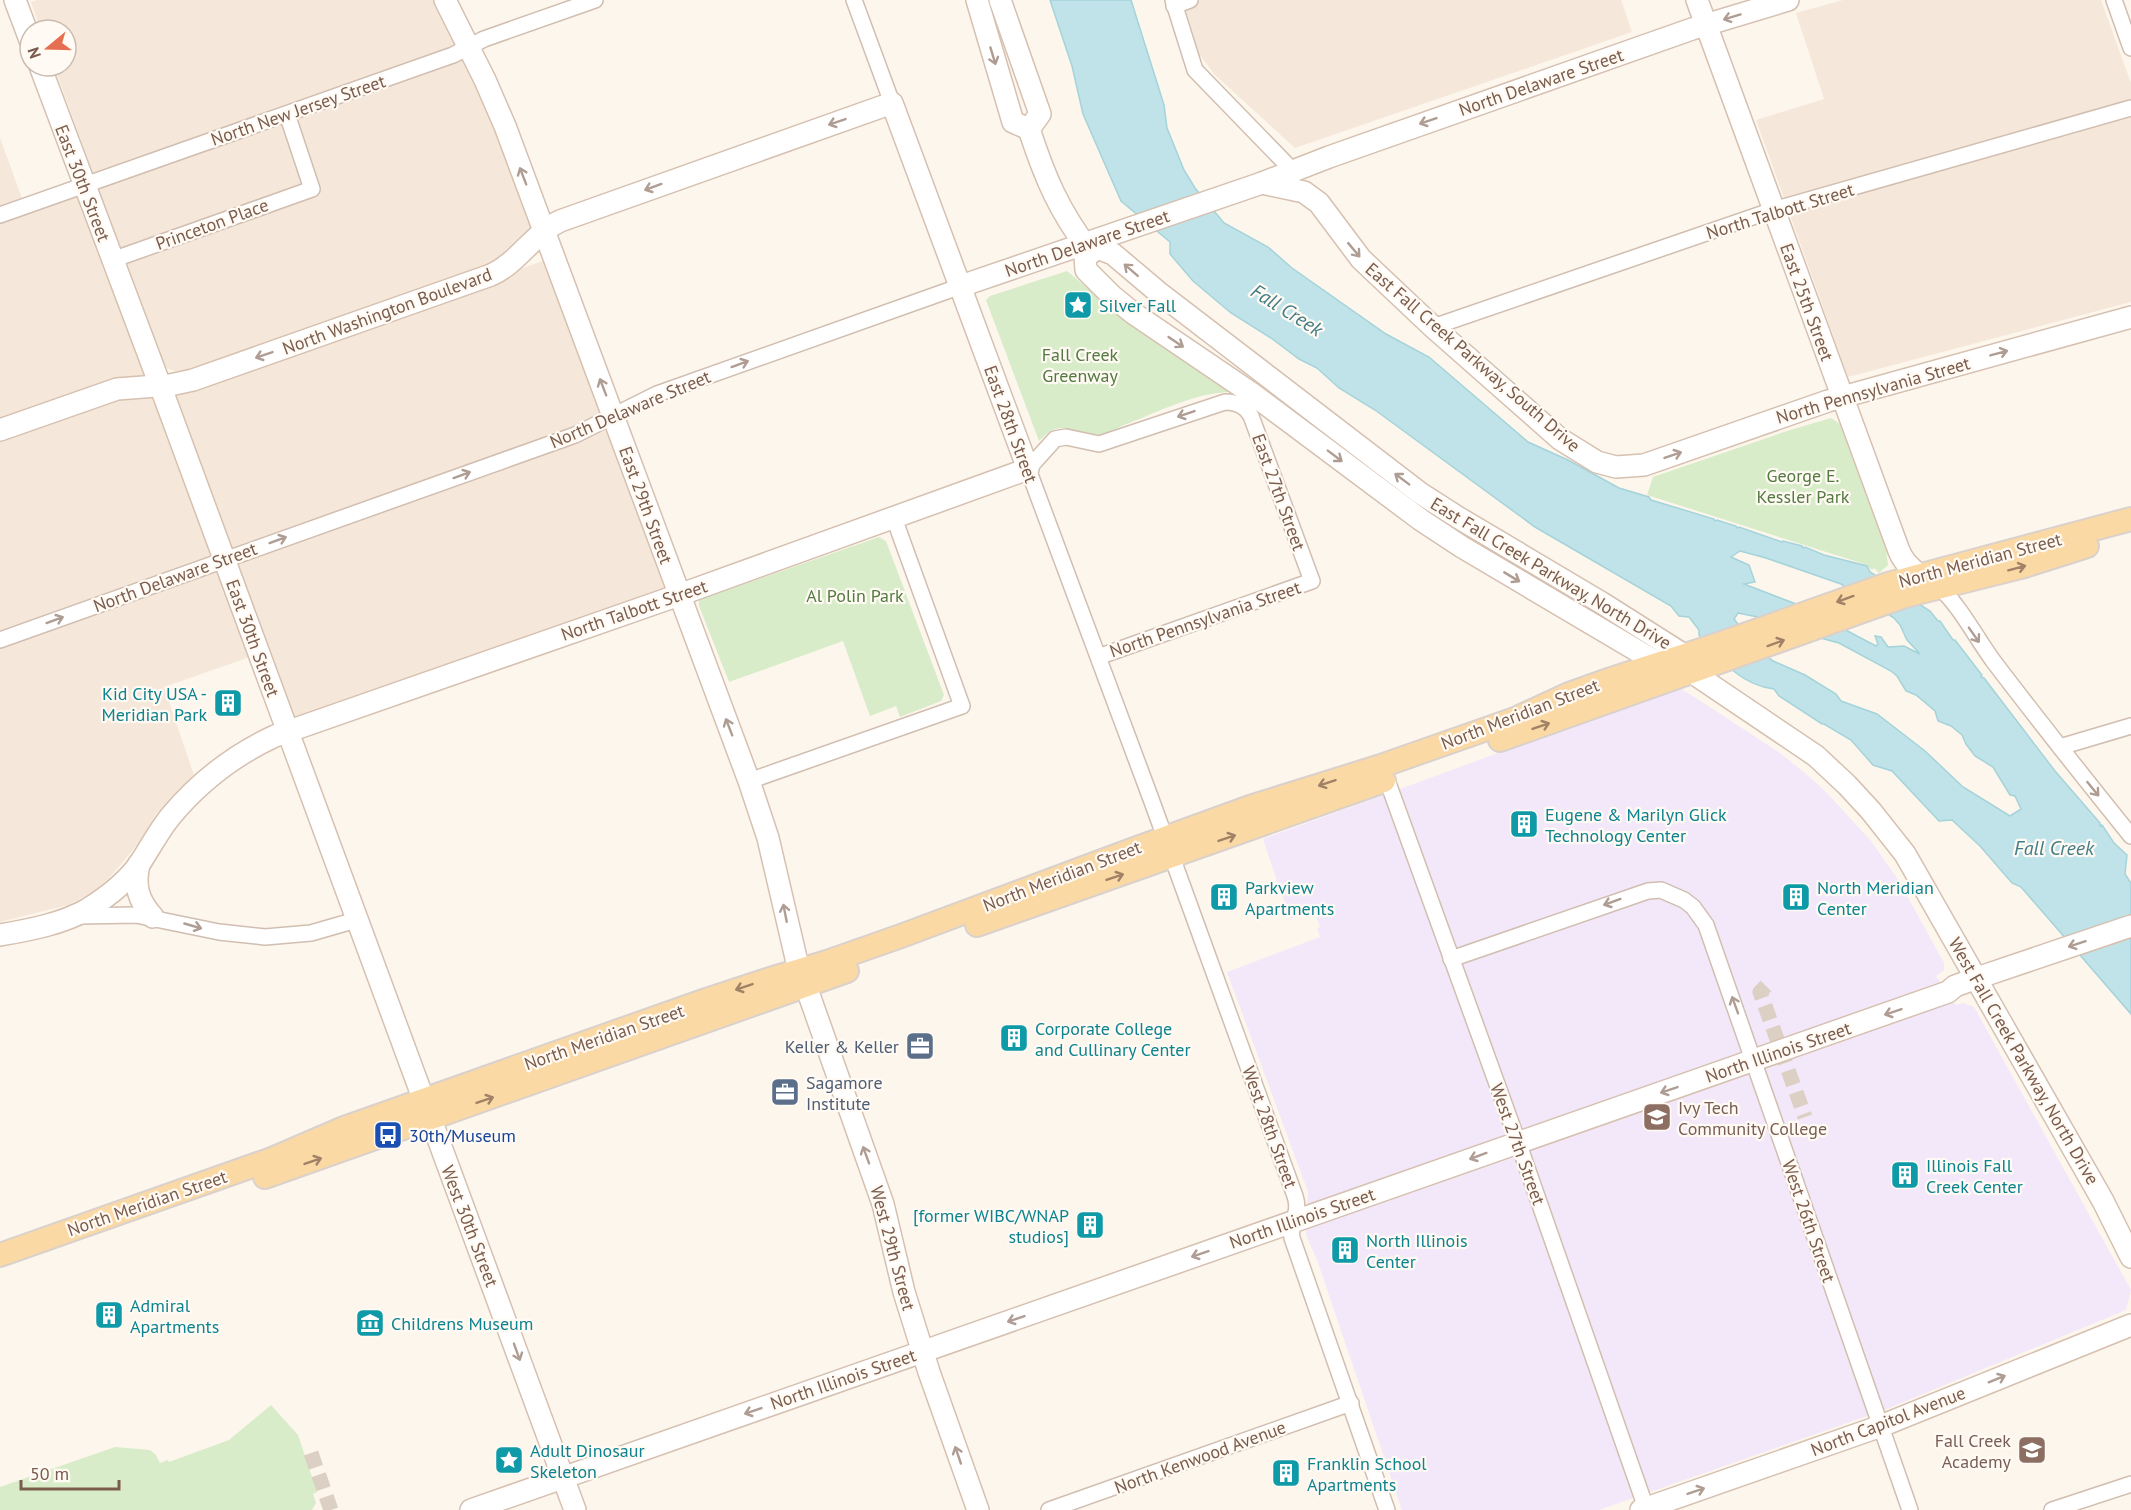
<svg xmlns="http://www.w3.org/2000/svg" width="2131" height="1510" font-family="'PT Sans',sans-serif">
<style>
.residential{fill:#f5e8da}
.education{fill:#f3e8fa}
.green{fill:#d8ecc9}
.water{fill:#bfe3e8;stroke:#a5d3da;stroke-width:1.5;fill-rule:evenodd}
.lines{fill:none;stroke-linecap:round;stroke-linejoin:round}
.street-tunnel{stroke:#dcd0c4;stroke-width:15;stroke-dasharray:15 8;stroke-linecap:butt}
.street-casing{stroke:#d1beb0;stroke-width:18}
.secondary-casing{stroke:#d6c0b0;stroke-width:24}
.primary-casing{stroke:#dad1cd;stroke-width:26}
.street{stroke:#fff;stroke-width:15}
.secondary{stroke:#fff;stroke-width:21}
.primary{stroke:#fbd9a5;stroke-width:22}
.oneway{stroke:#af9d94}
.oneway2{stroke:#a18267}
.labels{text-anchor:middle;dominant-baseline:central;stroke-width:4.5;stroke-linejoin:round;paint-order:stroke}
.street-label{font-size:18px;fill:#7a5c4d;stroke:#fffaf3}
.culture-label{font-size:18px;fill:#0d838f;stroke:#fffaf3;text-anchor:start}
.park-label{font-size:18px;fill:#537a41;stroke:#fffaf3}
.service-label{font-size:18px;fill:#4e5e75;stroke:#fffaf3;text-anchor:end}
.education-label{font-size:18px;fill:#785e54;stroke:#fffaf3;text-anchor:start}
.transit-label{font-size:18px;fill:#164399;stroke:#fffaf3;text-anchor:start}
.water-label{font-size:20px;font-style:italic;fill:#437c86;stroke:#fffaf3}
</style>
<rect width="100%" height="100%" fill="#fdf6ec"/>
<g class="residential">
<path d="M 37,0 L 435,0 L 494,120 L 533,226 L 530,234 L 499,263 L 193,371 L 175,371 L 163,367 L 54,66 L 66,66 L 66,30 L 41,30 L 31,2 Z"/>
<path d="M 1183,0 L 1621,0 L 1632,32 L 1295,148 L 1215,75 L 1199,54 Z"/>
<path d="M 1843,0 L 2101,0 L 2131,83 L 2131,302 L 1848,377 L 1756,120 L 1824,99 L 1796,13 Z"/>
<path d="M 0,138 L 23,201 L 76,192 L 250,657 L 164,687 L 194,775 L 156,814 L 139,843 L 109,878 L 93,892 L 68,905 L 0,922 Z"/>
<path d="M 545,260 L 667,588 L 292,721 L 173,395 Z"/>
</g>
<path class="education" d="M 1676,688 L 1681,689 L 1696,698 L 1780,753 L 1806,774 L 1826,792 L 1871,841 L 1899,881 L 1944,963 L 1944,970 L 1936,976 L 1956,1005 L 1963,1003 L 1974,1007 L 2131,1290 L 2126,1310 L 1887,1409 L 1599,1510 L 1402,1510 L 1317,1260 L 1306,1235 L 1308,1192 L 1227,972 L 1320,937 L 1317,928 L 1320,927 L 1314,911 L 1290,919 L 1263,839 Z"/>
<g class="green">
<path d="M 1067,271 L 1117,313 L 1233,392 C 1195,392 1159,412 1124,425 C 1115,429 1106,434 1098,436 C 1074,441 1066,412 1039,441 L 986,300 L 990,296 Z"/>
<path d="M 1831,418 L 1840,424 L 1886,550 L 1888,565 L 1879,573 L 1874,568 L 1872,570 L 1864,564 L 1647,495 L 1653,477 L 1790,430 Z"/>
<path d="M 879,537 L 886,541 L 944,695 L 941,701 L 900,717 L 896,706 L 870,716 L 843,641 L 729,682 L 699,606 L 699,600 Z"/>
<path d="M 271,1405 L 298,1435 L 317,1492 L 313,1494 L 316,1503 L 312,1510 L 0,1510 L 0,1487 L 115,1447 L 150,1450 L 156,1455 L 160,1463 L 168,1460 L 169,1462 L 229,1440 Z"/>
</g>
<path class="water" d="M 1050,0 L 1131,0 L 1164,105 L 1167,128 L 1184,170 L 1195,188 L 1224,223 L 1268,247 L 1292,268 L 1386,334 L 1429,357 L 1528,442 L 1568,460 L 1619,488 L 1649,497 L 1651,500 L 1714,519 L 1715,521 L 1717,520 L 1736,526 L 1737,528 L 1739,527 L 1782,542 L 1783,541 L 1802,546 L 1803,548 L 1805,547 L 1824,555 L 1867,566 L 1870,572 L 1930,611 L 1938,621 L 1940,621 L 1953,640 L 1955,640 L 1982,675 L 1981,677 L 1984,678 L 2055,771 L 2100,823 L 2100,826 L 2102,825 L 2114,843 L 2127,855 L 2125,874 L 2131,883 L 2131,1014 L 2021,887 L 2012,883 L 1980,846 L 1952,820 L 1939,821 L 1892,771 L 1873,765 L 1851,740 L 1824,724 L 1822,724 L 1779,696 L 1774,689 C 1740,685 1720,659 1699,635 L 1699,630 L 1689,617 L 1679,616 L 1671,606 L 1535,527 L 1375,410 L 1339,388 L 1317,368 L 1299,359 L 1271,338 L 1231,313 L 1193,281 L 1170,254 L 1170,242 L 1121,201 L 1083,114 L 1072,66 ZM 1740,551 L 1766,558 L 1841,584 L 1894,618 L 1900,625 L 1907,640 L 1920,654 L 1904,646 L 1888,647 L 1881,637 L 1875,636 L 1878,644 L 1876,646 L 1796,604 L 1744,584 L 1755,582 L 1749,565 L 1731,557 ZM 1738,613 L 1778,621 L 1802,633 L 1839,643 L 1891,671 L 1897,676 L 1906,691 L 1916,695 L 1935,711 L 1938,721 L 1951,726 L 1962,735 L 1966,744 L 1975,756 L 1993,767 L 2010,795 L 2015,796 L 2021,809 L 2010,816 L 1963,787 L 1925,751 L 1877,714 L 1841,701 L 1836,694 L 1805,675 L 1773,661 L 1757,648 L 1734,619 Z"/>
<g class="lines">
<g class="street-tunnel">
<path d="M 1766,986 L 1760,992 L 1805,1117"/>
<path d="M 311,1453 L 331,1510"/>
</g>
<g class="street-casing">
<g id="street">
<path d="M 854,0 L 892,103"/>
<path d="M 1173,0 L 1195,70 L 1293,171"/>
<path d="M 2114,0 L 2131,48"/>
<path d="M 1174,6 L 1190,0"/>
<path d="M 0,215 L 453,55 L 484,39 L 595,0"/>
<path d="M 112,260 L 312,189 L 287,114"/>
<path d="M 1433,327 L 1773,210 L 2131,108"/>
<path d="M 1940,588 C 1960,606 1977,639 1994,662 C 2039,721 2085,779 2131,836"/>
<path d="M 0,640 L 575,435 L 657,394 L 961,286"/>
<path d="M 1098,657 L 1312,581 L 1251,416 C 1246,406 1237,402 1225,402 L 1099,444 L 1066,437 L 1055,439 L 1028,469 L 1151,799 L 1295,1196 C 1301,1214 1289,1222 1292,1238 L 1387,1510"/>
<path d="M 2060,747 L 2131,726"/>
<path d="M 1387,780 L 1518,1142 L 1646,1508"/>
<path d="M 749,781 L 962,706 L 894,518"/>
<path d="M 79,916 L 136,915 L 219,932 L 265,937 L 311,933 L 356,920"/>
<path d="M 1451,959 L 1648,891 L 1661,890 L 1684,900 L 1693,907 L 1706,925 L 1910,1510"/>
<path d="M 1049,1510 L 1351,1403"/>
<path d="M 2052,1510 L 2131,1484"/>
</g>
</g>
<g class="secondary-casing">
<g id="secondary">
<path d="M 15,0 L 30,40"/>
<path d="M 445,0 L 485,80 L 505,126 L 749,781 L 768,838 L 796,958 L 883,1204 L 904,1292 L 929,1372 L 978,1510"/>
<path d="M 977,0 L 1013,122 L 1029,129"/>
<path d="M 1000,0 L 1040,114 L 1029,129"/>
<path d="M 1697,0 L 1899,551 C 1905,566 1920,576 1933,584"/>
<path d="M 40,66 L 160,385 L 575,1510"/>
<path d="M 1029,129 C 1045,178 1059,211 1091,253"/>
<path d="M 1262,183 L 1304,192 L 1319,203 L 1361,259 L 1433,327 L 1560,439 L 1597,462 L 1616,467 L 1644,465 L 1828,401 L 2131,317"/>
<path d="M 1084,243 L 1086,270 L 1112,296 L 1133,313 L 1251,393 L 1421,520 L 1462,547 L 1658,663 L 1693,673 L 1816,756 L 1847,785 L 1871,811 L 1905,854 L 2103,1201 L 2131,1257"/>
<path d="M 1084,243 L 1113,254 L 1158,292 L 1420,493 L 1459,518 L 1602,603 L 1684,655 L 1690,667"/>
<path d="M 961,286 L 1262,183 L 1329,157 L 1692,29 L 1788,0"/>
<path d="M 0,430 L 117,389 L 170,385 L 193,380 L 491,275 C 518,263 533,234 560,221 L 892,103 L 1028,469 L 679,595 L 275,736 C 234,755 199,782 170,817 C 158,832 150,848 140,863 C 127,882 107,897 88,909 C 62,924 29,930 0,935"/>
<path d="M 139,864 C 134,886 138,900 153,917"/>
<path d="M 471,1510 L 1948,992 L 1955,986 L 1977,978 L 2131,926"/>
<path d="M 1641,1510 L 1881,1426 L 2131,1325"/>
</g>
</g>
<g class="primary-casing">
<g id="primary">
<path d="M 1500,740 L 1905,596 L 2021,567 L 2087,546"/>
<path d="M 977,925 L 1384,781"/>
<path d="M 265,1177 L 847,971"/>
<path d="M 0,1255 L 272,1159 L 344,1128 L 706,1000 L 770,979 L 827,962 L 901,936 L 1129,851 L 1250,807 L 1381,766 L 1515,719 L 1569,694 L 1611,679 L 1716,645 L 1888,584 L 2131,519"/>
</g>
</g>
<use href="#street" class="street"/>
<use href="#secondary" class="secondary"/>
<use href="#primary" class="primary"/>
</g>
<defs><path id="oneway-shaft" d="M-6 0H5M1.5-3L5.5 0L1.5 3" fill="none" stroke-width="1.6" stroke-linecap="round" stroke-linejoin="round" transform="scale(1.5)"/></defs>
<g class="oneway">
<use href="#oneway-shaft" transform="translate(1732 17) rotate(163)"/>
<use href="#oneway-shaft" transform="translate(993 56) rotate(73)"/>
<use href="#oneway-shaft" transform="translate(1428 121) rotate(161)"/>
<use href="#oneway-shaft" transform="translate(837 122) rotate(161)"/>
<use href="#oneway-shaft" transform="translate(523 176) rotate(-111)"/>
<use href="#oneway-shaft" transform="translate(653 187) rotate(160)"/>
<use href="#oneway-shaft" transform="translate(1354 250) rotate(50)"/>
<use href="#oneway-shaft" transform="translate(1131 270) rotate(-139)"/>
<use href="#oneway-shaft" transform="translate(1176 342) rotate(34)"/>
<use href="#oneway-shaft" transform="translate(1999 353) rotate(-15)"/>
<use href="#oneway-shaft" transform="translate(264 355) rotate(161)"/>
<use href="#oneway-shaft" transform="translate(740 364) rotate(-20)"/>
<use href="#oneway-shaft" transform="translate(603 387) rotate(-111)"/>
<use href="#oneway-shaft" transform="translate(1186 414) rotate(161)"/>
<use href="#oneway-shaft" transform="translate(1673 455) rotate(-19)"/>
<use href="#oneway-shaft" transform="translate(1335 456) rotate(37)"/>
<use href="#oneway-shaft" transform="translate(462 475) rotate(-20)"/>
<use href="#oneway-shaft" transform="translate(1402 479) rotate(-143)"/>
<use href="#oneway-shaft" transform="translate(278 540) rotate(-20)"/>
<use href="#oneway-shaft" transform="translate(1512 577) rotate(31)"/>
<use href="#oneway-shaft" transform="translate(55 620) rotate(-20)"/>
<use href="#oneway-shaft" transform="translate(1974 635) rotate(55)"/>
<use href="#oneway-shaft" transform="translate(729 727) rotate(-111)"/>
<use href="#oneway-shaft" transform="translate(2093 789) rotate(51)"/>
<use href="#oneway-shaft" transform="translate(1612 902) rotate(160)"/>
<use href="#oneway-shaft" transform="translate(785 913) rotate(-101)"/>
<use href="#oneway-shaft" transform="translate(193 926) rotate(16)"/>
<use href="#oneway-shaft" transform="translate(2077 944) rotate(162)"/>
<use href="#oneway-shaft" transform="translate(1735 1005) rotate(-110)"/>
<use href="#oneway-shaft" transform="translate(1893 1012) rotate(161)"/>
<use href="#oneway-shaft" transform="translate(1669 1090) rotate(161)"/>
<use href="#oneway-shaft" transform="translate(866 1155) rotate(-110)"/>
<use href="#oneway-shaft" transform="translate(1478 1156) rotate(160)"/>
<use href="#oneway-shaft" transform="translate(1200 1254) rotate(161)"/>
<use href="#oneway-shaft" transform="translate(1016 1319) rotate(161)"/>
<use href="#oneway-shaft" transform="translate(517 1352) rotate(70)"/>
<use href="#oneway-shaft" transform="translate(1997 1379) rotate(-22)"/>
<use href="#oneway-shaft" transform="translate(753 1411) rotate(161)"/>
<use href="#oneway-shaft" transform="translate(958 1455) rotate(-109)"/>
<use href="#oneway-shaft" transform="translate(1696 1491) rotate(-19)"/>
</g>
<g class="oneway2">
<use href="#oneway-shaft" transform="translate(2017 568) rotate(-15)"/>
<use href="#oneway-shaft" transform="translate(1845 599) rotate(160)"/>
<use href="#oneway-shaft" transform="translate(1776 643) rotate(-20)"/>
<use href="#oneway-shaft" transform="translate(1541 726) rotate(-19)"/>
<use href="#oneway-shaft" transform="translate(1327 783) rotate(162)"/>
<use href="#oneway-shaft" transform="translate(1227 838) rotate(-19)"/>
<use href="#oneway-shaft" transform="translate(1115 877) rotate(-19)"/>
<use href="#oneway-shaft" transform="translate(744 987) rotate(161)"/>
<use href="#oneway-shaft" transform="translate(485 1100) rotate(-19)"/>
<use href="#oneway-shaft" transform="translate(313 1161) rotate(-19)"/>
</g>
<defs>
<g id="sight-square" transform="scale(1.5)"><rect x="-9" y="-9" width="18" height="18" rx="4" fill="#0f9aa8" stroke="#fffaf3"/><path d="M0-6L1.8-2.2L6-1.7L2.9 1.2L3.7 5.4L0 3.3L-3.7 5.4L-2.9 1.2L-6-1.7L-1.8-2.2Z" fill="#fff"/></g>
<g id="building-square" transform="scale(1.5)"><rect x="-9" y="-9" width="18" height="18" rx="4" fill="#0f9aa8" stroke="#fffaf3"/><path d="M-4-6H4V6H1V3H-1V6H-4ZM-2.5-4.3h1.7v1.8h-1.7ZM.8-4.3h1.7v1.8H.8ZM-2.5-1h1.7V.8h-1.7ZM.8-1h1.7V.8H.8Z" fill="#fff"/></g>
<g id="office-square" transform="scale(1.5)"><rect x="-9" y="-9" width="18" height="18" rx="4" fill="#5c6f8a" stroke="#fffaf3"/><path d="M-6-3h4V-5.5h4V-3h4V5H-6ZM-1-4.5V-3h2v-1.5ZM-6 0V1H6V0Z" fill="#fff"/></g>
<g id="university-square" transform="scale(1.5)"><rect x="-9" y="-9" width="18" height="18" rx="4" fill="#8d6e63" stroke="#fffaf3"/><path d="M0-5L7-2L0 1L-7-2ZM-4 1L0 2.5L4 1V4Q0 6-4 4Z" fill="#fff"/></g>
<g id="bus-square" transform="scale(1.5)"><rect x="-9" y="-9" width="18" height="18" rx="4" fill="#1a4fb4" stroke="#fffaf3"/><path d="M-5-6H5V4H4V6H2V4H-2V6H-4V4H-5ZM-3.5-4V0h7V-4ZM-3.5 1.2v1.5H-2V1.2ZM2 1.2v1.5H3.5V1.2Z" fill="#fff"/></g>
<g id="museum-square" transform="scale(1.5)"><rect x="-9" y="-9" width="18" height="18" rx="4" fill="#0f9aa8" stroke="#fffaf3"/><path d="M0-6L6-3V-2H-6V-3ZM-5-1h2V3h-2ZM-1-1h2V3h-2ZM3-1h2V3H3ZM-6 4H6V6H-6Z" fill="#fff"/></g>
<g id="school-square" transform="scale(1.5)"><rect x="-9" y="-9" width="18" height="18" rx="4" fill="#8d6e63" stroke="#fffaf3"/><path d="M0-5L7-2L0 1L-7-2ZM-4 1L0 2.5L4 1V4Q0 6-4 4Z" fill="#fff"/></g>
</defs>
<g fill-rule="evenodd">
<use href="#sight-square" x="1078" y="305"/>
<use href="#building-square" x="228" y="703"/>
<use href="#building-square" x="1524" y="824"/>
<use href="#building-square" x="1224" y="897"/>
<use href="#building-square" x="1796" y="897"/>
<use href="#building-square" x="1014" y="1038"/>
<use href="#office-square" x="920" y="1046"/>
<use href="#office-square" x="785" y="1092"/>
<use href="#university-square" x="1657" y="1117"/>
<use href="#bus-square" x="388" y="1135"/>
<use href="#building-square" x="1905" y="1175"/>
<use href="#building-square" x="1090" y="1225"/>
<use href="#building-square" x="1345" y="1250"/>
<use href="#building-square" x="109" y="1315"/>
<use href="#museum-square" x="370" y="1323"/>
<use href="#school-square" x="2032" y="1450"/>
<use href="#sight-square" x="509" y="1460"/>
<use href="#building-square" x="1286" y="1473"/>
</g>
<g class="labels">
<g class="street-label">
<text transform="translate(1541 82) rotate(-19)">North Delaware Street</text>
<text transform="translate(298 110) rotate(-19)">North New Jersey Street</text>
<text transform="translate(83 183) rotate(69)">East 30th Street</text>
<text transform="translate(1780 211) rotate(-17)">North Talbott Street</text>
<text transform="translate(212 224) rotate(-20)">Princeton Place</text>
<text transform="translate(1087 243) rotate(-19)">North Delaware Street</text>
<text transform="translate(1807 302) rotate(70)">East 25th Street</text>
<text transform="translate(387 311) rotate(-20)">North Washington Boulevard</text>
<text transform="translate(1473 357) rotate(41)">East Fall Creek Parkway, South Drive</text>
<text transform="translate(1873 390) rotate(-16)">North Pennsylvania Street</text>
<text transform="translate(630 409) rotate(-23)">North Delaware Street</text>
<text transform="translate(1011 424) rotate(70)">East 28th Street</text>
<text transform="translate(1279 492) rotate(70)">East 27th Street</text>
<text transform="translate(646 505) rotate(70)">East 29th Street</text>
<text transform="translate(1980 560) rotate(-15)">North Meridian Street</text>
<text transform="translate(1551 573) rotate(31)">East Fall Creek Parkway, North Drive</text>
<text transform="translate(175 577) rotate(-20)">North Delaware Street</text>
<text transform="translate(634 610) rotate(-19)">North Talbott Street</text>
<text transform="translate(1205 619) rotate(-19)">North Pennsylvania Street</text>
<text transform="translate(253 638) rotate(70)">East 30th Street</text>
<text transform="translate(1520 714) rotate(-21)">North Meridian Street</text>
<text transform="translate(1062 876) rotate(-21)">North Meridian Street</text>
<text transform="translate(604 1037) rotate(-19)">North Meridian Street</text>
<text transform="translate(1778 1052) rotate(-19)">North Illinois Street</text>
<text transform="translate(2024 1061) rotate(60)">West Fall Creek Parkway, North Drive</text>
<text transform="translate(1270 1127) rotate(70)">West 28th Street</text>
<text transform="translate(1518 1144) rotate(70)">West 27th Street</text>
<text transform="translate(147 1203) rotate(-19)">North Meridian Street</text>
<text transform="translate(1302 1218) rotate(-19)">North Illinois Street</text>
<text transform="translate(1809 1221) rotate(71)">West 26th Street</text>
<text transform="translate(470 1226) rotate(69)">West 30th Street</text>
<text transform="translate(893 1248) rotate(75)">West 29th Street</text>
<text transform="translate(843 1379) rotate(-19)">North Illinois Street</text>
<text transform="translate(1888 1421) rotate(-21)">North Capitol Avenue</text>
<text transform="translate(1200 1457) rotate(-20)">North Kenwood Avenue</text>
</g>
<g class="culture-label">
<text x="1099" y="305">Silver Fall</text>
<text x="207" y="693" text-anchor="end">Kid City USA -<tspan x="207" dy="21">Meridian Park</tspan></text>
<text x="1545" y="814">Eugene &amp; Marilyn Glick<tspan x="1545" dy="21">Technology Center</tspan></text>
<text x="1245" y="887">Parkview<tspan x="1245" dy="21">Apartments</tspan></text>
<text x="1817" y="887">North Meridian<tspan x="1817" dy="21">Center</tspan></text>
<text x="1035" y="1028">Corporate College<tspan x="1035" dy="21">and Cullinary Center</tspan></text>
<text x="1926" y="1165">Illinois Fall<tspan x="1926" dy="21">Creek Center</tspan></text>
<text x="1069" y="1215" text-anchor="end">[former WIBC/WNAP<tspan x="1069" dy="21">studios]</tspan></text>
<text x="1366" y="1240">North Illinois<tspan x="1366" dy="21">Center</tspan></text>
<text x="130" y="1305">Admiral<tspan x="130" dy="21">Apartments</tspan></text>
<text x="391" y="1323">Childrens Museum</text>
<text x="530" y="1450">Adult Dinosaur<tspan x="530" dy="21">Skeleton</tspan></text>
<text x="1307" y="1463">Franklin School<tspan x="1307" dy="21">Apartments</tspan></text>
</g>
<g class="park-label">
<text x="1080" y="354">Fall Creek<tspan x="1080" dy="21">Greenway</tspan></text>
<text x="1803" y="475">George E.<tspan x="1803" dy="21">Kessler Park</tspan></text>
<text x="855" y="595">Al Polin Park</text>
</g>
<g class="service-label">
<text x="899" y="1046">Keller &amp; Keller</text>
<text x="806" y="1082" text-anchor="start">Sagamore<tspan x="806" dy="21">Institute</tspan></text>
</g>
<g class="education-label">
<text x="1678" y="1107">Ivy Tech<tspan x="1678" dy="21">Community College</tspan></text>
<text x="2011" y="1440" text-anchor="end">Fall Creek<tspan x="2011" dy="21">Academy</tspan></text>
</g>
<g class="transit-label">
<text x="409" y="1135">30th/Museum</text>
</g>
<g class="water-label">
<text transform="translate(1287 310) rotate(32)">Fall Creek</text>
<text x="2054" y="848">Fall Creek</text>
</g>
</g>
<g transform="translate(48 48) rotate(251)"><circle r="28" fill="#fffaf3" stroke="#cabbb1" stroke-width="1.5"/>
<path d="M0-4.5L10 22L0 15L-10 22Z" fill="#e76f51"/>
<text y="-9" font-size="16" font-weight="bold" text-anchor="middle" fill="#7a5c4d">N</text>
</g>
<path d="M21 1480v9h98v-9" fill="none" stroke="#7a5c4d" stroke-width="3"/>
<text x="30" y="1480" font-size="18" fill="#7a5c4d" stroke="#fffaf3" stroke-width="4.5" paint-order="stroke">50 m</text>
</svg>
